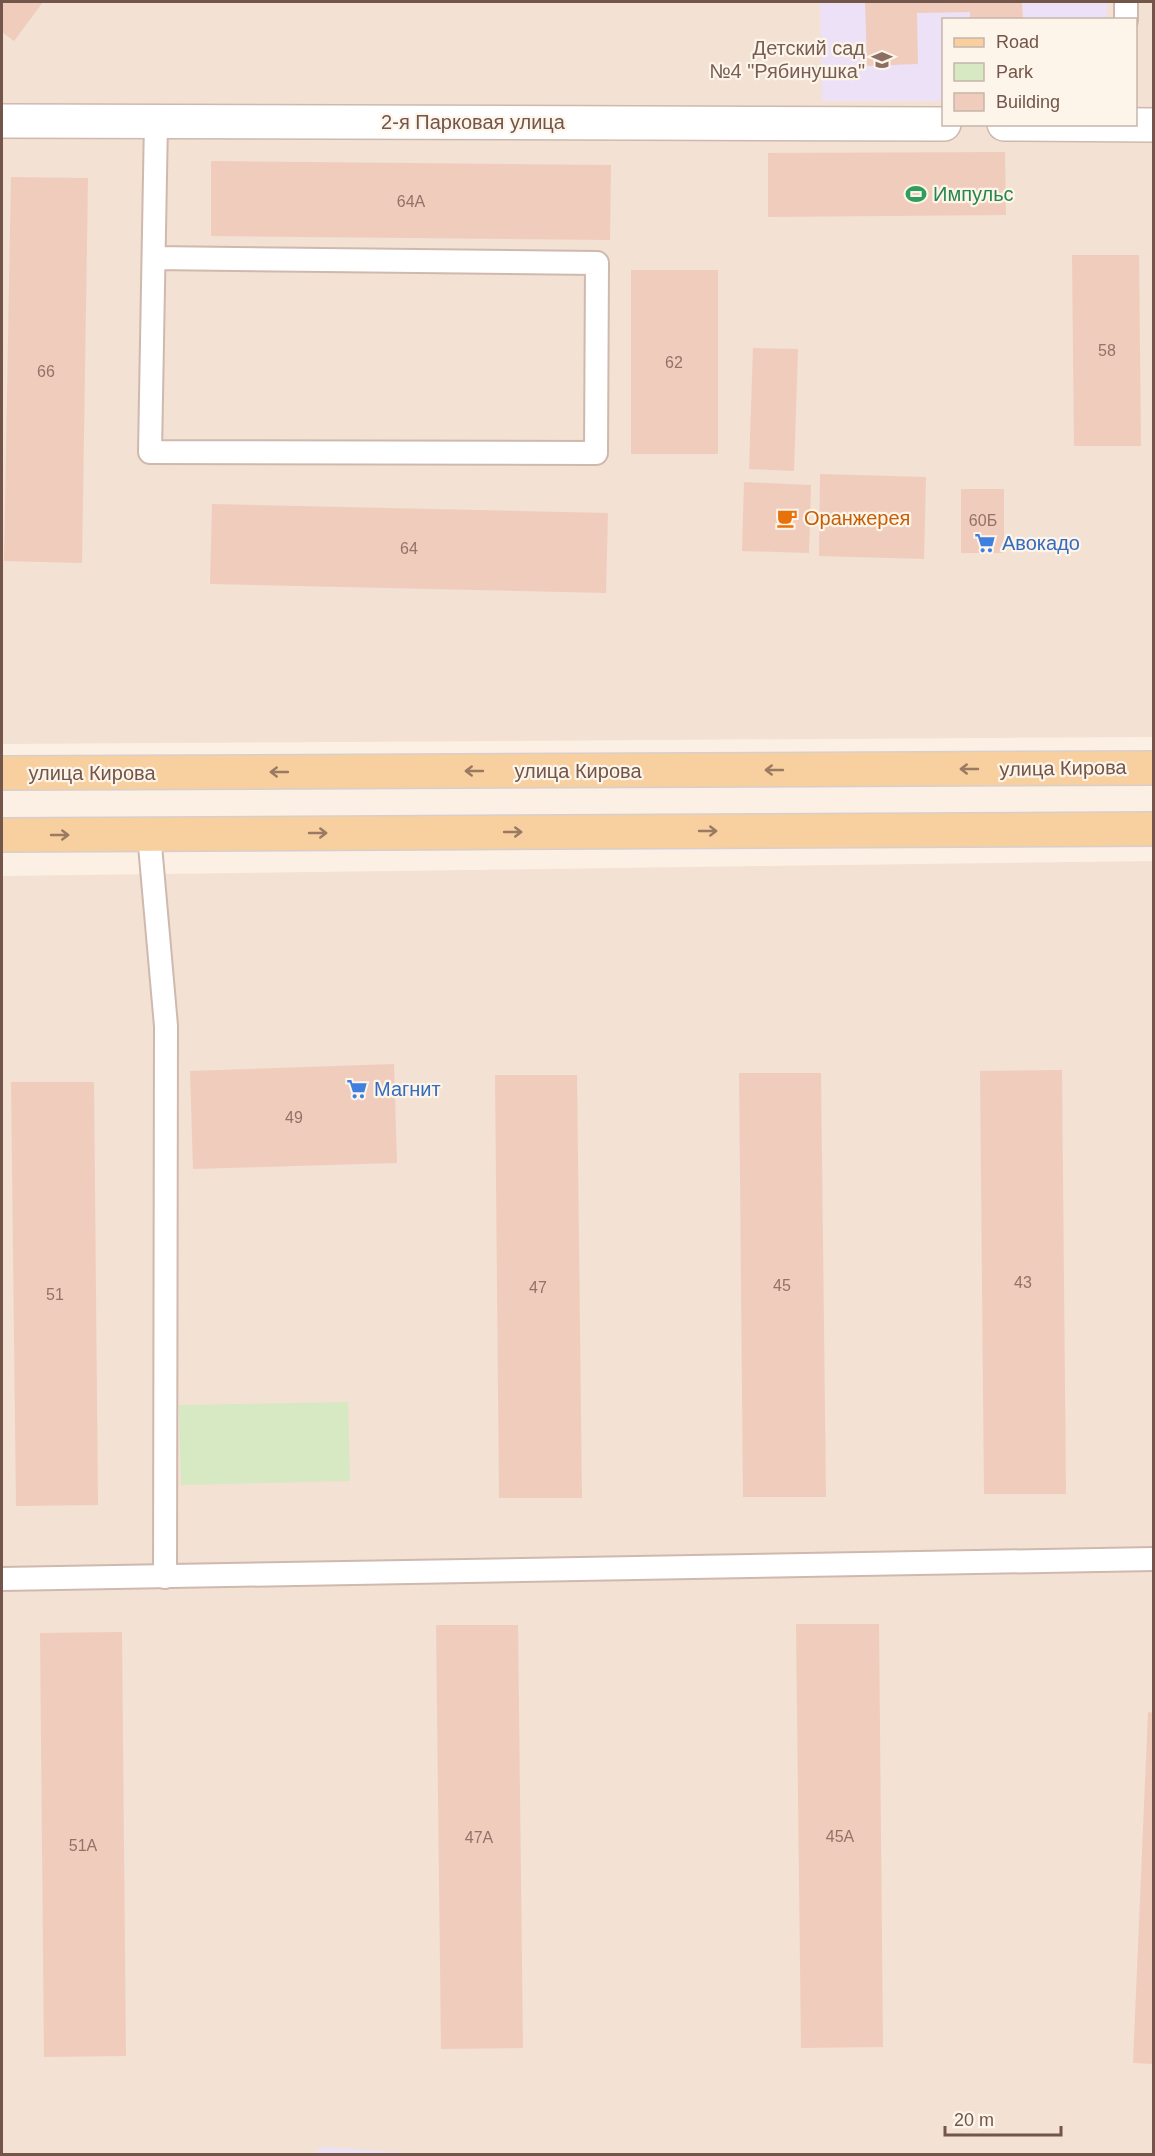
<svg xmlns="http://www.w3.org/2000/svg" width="1155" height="2156" font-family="Helvetica,sans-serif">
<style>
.residential{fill:#f3e1d3;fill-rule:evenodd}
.education{fill:#ede1f8}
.green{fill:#d6e9c3}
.building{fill:#f0ccbd}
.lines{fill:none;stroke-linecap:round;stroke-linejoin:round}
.service-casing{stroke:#cfb9ae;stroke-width:26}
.minor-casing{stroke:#cfb9ae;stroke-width:36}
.primary-casing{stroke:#d8cfcc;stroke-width:36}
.service{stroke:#fff;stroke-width:22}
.minor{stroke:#fff;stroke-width:33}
.primary{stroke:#f8cf9e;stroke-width:33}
.oneway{stroke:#9b7a63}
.labels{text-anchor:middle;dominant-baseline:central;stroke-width:4.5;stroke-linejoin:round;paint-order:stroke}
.number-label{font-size:16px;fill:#927367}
.education-label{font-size:20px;fill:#785e54;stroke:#fef5ea;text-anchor:end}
.street-label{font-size:20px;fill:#73554a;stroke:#fef5ea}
.leisure-label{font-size:20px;fill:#27864d;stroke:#fef5ea;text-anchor:start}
.food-label{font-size:20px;fill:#c56008;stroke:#fef5ea;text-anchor:start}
.shop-label{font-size:20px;fill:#366cbe;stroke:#fef5ea;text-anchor:start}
</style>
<rect width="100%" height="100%" fill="#fcf0e4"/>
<g class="residential">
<path d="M 2,2 L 1153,2 L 1153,737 L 2,744 ZM 944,20 L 1136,20 L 1136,124 L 944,124 Z"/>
<path d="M 1153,861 L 1153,2154 L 2,2154 L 2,876 Z"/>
</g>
<g class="education">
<path d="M 820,2 L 1107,2 L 1107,19 L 944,20 L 943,101 L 822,101 Z"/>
<path d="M 323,2147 L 422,2154 L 312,2154 Z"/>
</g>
<path class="green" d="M 348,1402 L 350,1481 L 181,1485 L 179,1405 Z"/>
<g class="building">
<path d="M 2,2 L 43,2 L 14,41 L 2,32 Z"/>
<path d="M 865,2 L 1022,2 L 1023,20 L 970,20 L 970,12 L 917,13 L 918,64 L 867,66 Z"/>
<path d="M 1005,152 L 1006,215 L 768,217 L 768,153 Z"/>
<path d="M 211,161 L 611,165 L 610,240 L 211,236 Z"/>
<path d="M 11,177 L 88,178 L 82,563 L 4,561 Z"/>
<path d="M 1072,255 L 1139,255 L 1141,446 L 1074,446 Z"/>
<rect x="631" y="270" width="87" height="184"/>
<path d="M 753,348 L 798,349 L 794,471 L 749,469 Z"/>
<path d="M 820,474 L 926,477 L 924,559 L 819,556 Z"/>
<path d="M 744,482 L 811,485 L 809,553 L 742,551 Z"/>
<rect x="961" y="489" width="43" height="64"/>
<path d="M 212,504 L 608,513 L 606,593 L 210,584 Z"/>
<path d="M 394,1064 L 397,1163 L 193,1169 L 190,1071 Z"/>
<path d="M 1062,1070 L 1066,1494 L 984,1494 L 980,1071 Z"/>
<path d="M 739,1073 L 821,1073 L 826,1497 L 743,1497 Z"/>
<path d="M 495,1075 L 577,1075 L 582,1498 L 499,1498 Z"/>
<path d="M 11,1082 L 94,1082 L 98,1505 L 16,1506 Z"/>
<path d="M 796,1624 L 879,1624 L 883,2047 L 801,2048 Z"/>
<path d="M 436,1625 L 518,1625 L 523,2048 L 441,2049 Z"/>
<path d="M 122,1632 L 126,2056 L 44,2057 L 40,1633 Z"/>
<path d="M 1148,1712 L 1154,1713 L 1154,2064 L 1133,2063 Z"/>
</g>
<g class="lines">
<g class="service-casing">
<g id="service">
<path d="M 1126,2 L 1126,20"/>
<path d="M 154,258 L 597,263 L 596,453 L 150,452 L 156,121"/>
<path d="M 149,834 L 166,1026 L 165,1577"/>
<path d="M 2,1579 L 1154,1559"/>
</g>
</g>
<g class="minor-casing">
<g id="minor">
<path d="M 2,121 L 944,124"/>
<path d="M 1004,124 L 1154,125"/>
</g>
</g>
<g class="primary-casing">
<g id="primary">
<path d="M 2,773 L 1154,768"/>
<path d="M 2,835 L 1154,829"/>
</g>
</g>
<use href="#service" class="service"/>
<use href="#minor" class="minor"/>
<use href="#primary" class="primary"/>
</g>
<defs><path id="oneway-shaft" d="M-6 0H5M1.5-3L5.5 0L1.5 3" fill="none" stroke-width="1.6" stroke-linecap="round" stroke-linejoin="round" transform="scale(1.5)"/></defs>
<g class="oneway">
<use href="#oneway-shaft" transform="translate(969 769) rotate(180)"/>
<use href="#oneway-shaft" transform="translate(774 770) rotate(180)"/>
<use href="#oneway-shaft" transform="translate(474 771) rotate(180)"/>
<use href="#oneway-shaft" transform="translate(279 772) rotate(180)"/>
<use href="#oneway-shaft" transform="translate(708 831)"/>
<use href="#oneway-shaft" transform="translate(513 832)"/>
<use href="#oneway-shaft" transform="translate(318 833)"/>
<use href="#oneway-shaft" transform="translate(60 835)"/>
</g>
<defs>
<g id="school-bare" transform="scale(1.62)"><path d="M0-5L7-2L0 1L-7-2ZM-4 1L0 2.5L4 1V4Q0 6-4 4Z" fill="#8d6e63" stroke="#fef5ea" stroke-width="2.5" paint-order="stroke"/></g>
<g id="stadium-bare" transform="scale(1.62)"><path d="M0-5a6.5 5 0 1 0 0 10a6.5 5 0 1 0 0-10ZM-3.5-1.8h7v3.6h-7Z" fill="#2e9e5b" stroke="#fef5ea" stroke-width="2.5" paint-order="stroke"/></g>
<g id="cafe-bare" transform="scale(1.62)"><path d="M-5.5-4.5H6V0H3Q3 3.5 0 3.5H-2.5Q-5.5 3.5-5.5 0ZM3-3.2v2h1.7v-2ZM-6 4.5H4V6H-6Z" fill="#e8710a" stroke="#fef5ea" stroke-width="2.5" paint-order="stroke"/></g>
<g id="supermarket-bare" transform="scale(1.62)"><path d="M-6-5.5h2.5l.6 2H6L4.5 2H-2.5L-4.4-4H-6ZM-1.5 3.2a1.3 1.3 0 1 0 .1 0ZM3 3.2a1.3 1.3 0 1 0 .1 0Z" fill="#3f7fe0" stroke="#fef5ea" stroke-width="2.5" paint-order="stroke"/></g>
</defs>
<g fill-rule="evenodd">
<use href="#school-bare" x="882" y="60"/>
<use href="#stadium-bare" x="916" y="194"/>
<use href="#cafe-bare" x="787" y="518"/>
<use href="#supermarket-bare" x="985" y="543"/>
<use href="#supermarket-bare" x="357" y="1089"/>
</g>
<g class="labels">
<g class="number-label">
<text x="411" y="201">64А</text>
<text x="1107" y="350">58</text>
<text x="674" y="362">62</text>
<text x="46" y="371">66</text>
<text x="983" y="520">60Б</text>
<text x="409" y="548">64</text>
<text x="294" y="1117">49</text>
<text x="1023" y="1282">43</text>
<text x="782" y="1285">45</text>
<text x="538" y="1287">47</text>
<text x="55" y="1294">51</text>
<text x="840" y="1836">45А</text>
<text x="479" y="1837">47А</text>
<text x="83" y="1845">51А</text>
</g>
<g class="education-label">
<text x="865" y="48">Детский сад<tspan x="865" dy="23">№4 "Рябинушка"</tspan></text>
</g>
<g class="street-label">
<text x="473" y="122">2-я Парковая улица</text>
<text transform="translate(1063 768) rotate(-1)">улица Кирова</text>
<text x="578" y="771">улица Кирова</text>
<text x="92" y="773">улица Кирова</text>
</g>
<g class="leisure-label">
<text x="933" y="194">Импульс</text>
</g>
<g class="food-label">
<text x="804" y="518">Оранжерея</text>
</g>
<g class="shop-label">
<text x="1002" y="543">Авокадо</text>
<text x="374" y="1089">Магнит</text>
</g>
</g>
<rect width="1155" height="2156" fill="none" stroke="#73554a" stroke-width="6"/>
<rect x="942" y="18" width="195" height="108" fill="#fef5ea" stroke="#c6b5aa" stroke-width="1.5"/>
<rect x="954" y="38" width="30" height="9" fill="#f8cf9e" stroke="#c6b5aa" stroke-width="1.5"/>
<text x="996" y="48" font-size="18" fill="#73554a">Road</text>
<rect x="954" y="63" width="30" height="18" fill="#d6e9c3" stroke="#c6b5aa" stroke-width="1.5"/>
<text x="996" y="78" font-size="18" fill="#73554a">Park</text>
<rect x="954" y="93" width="30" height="18" fill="#f0ccbd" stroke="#c6b5aa" stroke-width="1.5"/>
<text x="996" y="108" font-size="18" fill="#73554a">Building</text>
<path d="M945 2126v9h116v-9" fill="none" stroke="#73554a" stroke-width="3"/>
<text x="954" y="2126" font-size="18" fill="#73554a" stroke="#fef5ea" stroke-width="4.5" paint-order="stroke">20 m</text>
</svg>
